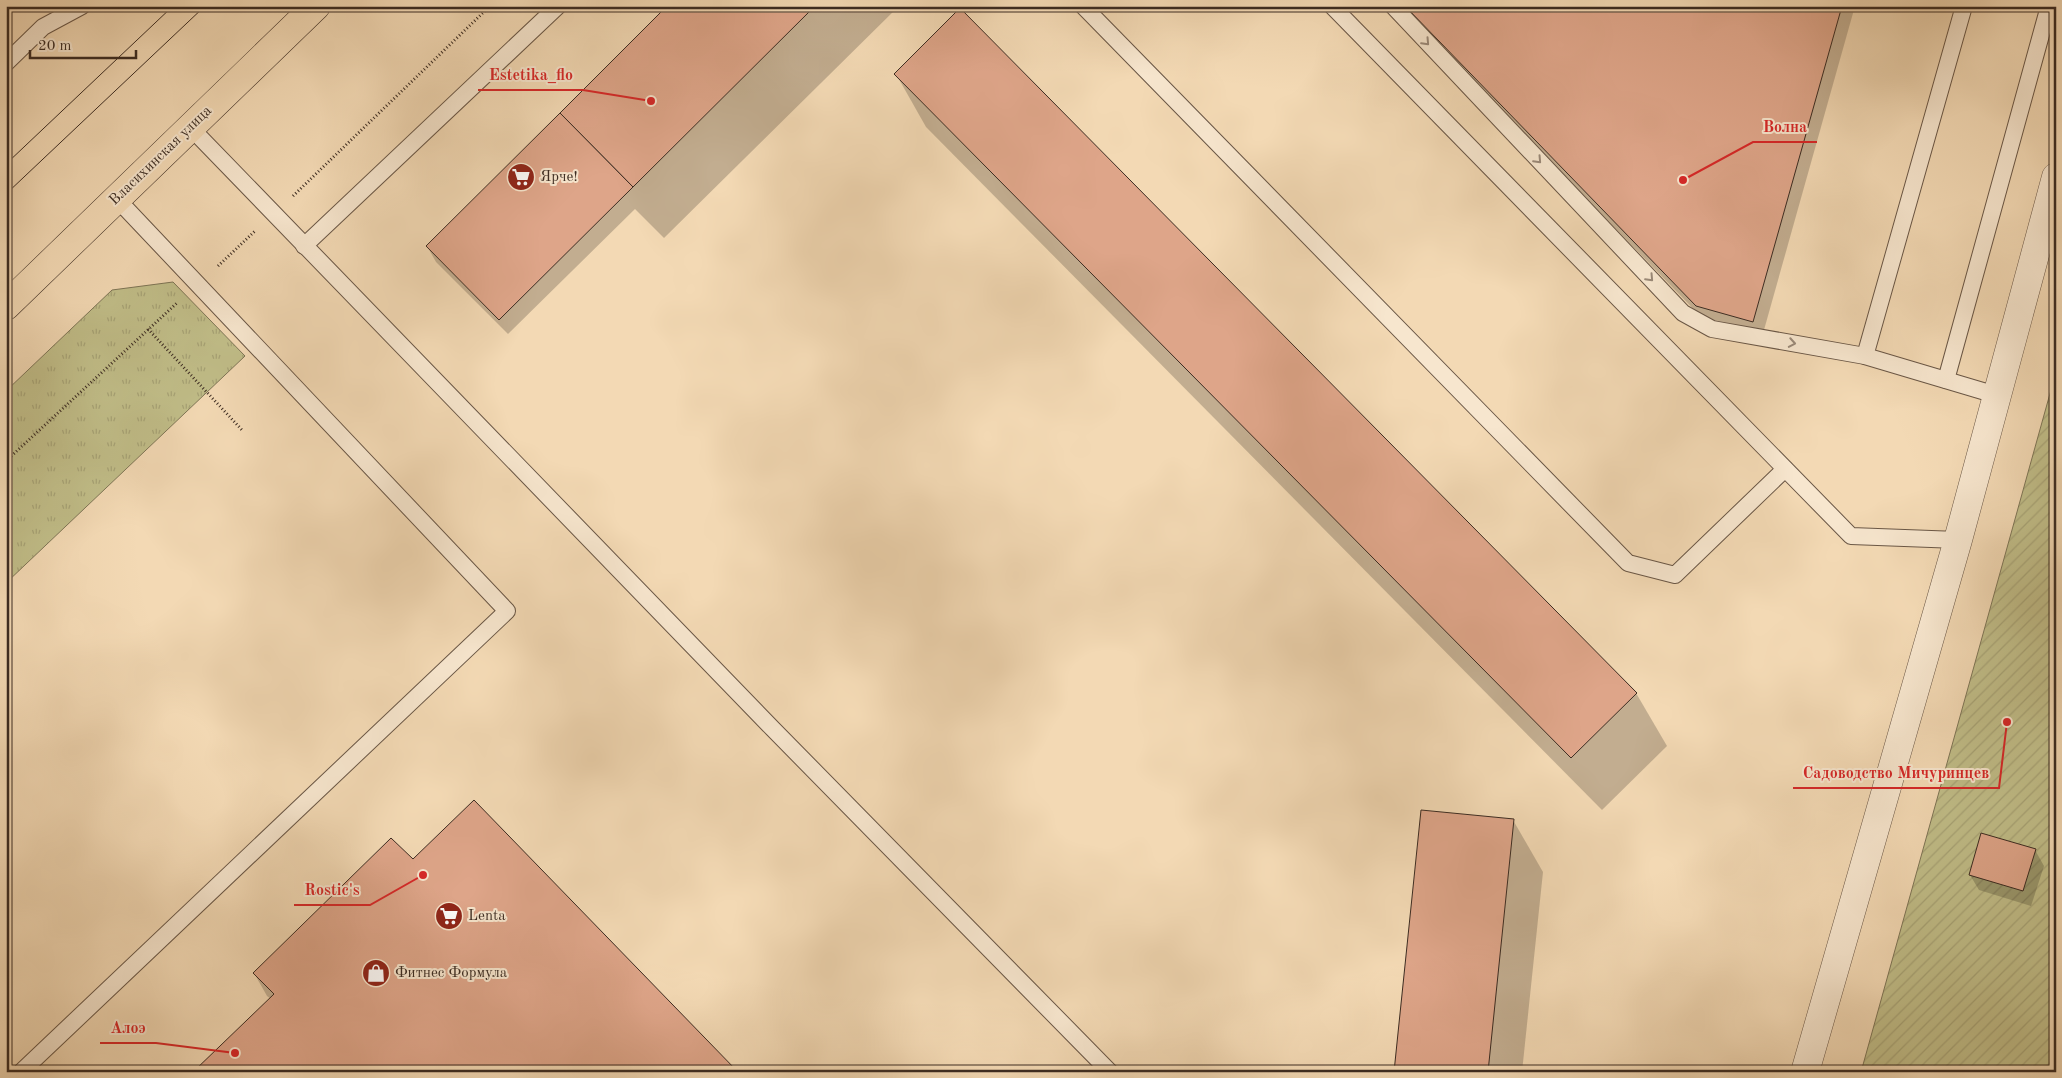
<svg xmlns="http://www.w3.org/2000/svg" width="2062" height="1078" font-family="'Old Standard TT',serif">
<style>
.grass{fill:url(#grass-tufts);stroke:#7e7556}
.garden{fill:url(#garden-furrows);stroke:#7e7556}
.shadow{fill:#0003}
.building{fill:#dea589;stroke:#3c2c22}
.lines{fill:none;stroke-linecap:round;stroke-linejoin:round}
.lane-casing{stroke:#6a5746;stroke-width:18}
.street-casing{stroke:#6a5746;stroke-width:29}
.highway-casing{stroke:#3c2c22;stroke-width:29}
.path{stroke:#3c2c22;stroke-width:3;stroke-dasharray:1 2.5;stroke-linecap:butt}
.lane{stroke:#f7e6ce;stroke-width:16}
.street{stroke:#f7e6ce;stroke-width:28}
.highway{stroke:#f3d9b4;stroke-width:28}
.tram{stroke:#3c2c22;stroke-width:1}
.oneway{stroke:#9a8978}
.labels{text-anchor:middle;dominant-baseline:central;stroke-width:4;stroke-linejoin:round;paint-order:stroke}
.street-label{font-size:15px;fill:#3c2c22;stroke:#f7e6ce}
.poi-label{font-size:15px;fill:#3c2c22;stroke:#f7e6ce;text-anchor:start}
.leader{fill:none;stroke:#d62828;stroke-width:2}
.callout-dot{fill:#d62828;stroke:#f7e6ce;stroke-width:2}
.callout-label{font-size:16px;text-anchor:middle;font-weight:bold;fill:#d62828;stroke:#f7e6ce;stroke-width:4;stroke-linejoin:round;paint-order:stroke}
</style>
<defs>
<pattern id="grass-tufts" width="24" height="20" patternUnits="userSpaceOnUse" patternTransform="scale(1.25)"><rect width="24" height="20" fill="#c1be89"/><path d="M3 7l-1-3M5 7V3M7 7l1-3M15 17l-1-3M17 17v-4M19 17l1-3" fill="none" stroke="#a7a376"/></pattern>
<pattern id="garden-furrows" width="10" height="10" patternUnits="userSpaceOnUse" patternTransform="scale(1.25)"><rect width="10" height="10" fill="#c1be89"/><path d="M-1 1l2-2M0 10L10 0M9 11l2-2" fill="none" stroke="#a7a376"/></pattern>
</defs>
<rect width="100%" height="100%" fill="#f3d9b4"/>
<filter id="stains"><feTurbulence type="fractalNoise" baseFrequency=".004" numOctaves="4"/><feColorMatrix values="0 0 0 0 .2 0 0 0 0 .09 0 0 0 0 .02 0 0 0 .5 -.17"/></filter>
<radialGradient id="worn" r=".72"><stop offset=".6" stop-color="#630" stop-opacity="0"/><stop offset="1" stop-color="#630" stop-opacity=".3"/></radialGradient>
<path class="grass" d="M 173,282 L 245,356 L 6,583 L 6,391 L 112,290 Z"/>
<path class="garden" d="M 2056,372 L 2056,1072 L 1861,1072 Z"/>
<g class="shadow">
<path d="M 669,6 L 899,6 L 664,238 L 635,209 L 508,334 L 436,262 L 427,246 Z"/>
<path d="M 1400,6 L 1855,6 L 1762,337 L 1706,322 Z"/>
<path d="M 896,74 L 1636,693 L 1667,746 L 1602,810 L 926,127 Z"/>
<path d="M 1513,820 L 1543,872 L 1522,1072 L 1395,1072 Z"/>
<path d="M 2035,850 L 2044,866 L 2031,906 L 1979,890 L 1970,875 Z"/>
<path d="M 413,861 L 271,999 L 267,996 L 254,973 Z"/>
</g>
<g class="building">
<path d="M 667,6 L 815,6 L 633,187 L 560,113 Z"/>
<path d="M 1405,6 L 1842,6 L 1753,322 L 1696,306 Z"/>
<path d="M 960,8 L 1637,693 L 1571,758 L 894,74 Z"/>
<path d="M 560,113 L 633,187 L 499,320 L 426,246 Z"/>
<path d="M 474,800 L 738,1072 L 193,1072 L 274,994 L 253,973 L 391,838 L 413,859 Z"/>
<path d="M 1421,810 L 1514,819 L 1488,1072 L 1394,1072 Z"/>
<path d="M 1981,833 L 2036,849 L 2023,891 L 1969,875 Z"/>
</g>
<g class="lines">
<g class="lane-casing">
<g id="lane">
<path d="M 1083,6 L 1628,563 L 1675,575 L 1785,469"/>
<path d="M 1332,6 L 1851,536 L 1958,540"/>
<path d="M 1393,6 L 1683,313 L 1712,329 L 1865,356 L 1996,395"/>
<path d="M 6,63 L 43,27 L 82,6"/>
<path d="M 191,128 L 773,729 L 1110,1072"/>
<path d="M 304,246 L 558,6"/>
<path d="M 1865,356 L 1964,6"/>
<path d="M 1946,380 L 2049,6"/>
<path d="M 21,1072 L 507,611 L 117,199"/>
</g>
</g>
<g class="street-casing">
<path id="street" d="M 1805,1072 L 1958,540 L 2056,177"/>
</g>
<g class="highway-casing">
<path id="highway" d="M 6,306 L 316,6"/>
</g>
<g class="path">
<path d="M 293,196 L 490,6"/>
<path d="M 218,266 L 255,231"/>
<path d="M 148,329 L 242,430"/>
<path d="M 6,461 L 178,302"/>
</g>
<use href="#lane" class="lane"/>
<use href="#street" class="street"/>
<use href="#highway" class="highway"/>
<g class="tram">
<path d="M 6,164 L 173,6"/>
<path d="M 6,194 L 205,6"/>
</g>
</g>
<defs><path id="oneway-chevron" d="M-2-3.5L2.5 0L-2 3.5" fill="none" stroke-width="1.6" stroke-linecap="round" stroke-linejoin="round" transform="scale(1.25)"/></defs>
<g class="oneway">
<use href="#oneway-chevron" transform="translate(1426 42) rotate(47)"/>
<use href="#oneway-chevron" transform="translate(1538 160) rotate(47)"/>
<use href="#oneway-chevron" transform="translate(1650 278) rotate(47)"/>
<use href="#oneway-chevron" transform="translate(1792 343) rotate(10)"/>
</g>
<defs>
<g id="supermarket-disc" transform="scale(1.4375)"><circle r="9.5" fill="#8f2418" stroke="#f7e6ce"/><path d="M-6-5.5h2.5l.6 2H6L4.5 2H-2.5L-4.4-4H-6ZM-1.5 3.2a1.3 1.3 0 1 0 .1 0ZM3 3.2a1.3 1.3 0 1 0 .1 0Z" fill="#fff"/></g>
<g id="shop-disc" transform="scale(1.4375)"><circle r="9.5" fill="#8f2418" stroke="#f7e6ce"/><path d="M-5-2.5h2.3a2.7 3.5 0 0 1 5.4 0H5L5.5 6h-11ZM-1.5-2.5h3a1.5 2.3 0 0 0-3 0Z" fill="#fff"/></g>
</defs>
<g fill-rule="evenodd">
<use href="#supermarket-disc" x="521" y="177"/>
<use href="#supermarket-disc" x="449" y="916"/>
<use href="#shop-disc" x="376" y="973"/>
</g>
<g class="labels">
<g class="street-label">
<text transform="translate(161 156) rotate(-44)">Власихинская улица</text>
</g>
<g class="poi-label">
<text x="540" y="177">Ярче!</text>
<text x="468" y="916">Lenta</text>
<text x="395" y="973">Фитнес Формула</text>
</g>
</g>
<path class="leader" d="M651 101L583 90H478M1683 180L1753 142H1817M2007 722L1999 788H1793M423 875L370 905H294M235 1053L156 1043H100"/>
<g class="callout-dot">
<circle cx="651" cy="101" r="5"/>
<circle cx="1683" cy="180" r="5"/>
<circle cx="2007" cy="722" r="5"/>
<circle cx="423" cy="875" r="5"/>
<circle cx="235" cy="1053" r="5"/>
</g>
<g class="callout-label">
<text x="531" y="80">Estetika_flo</text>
<text x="1785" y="132">Волна</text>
<text x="1896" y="778">Садоводство Мичуринцев</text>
<text x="332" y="895">Rostic's</text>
<text x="128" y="1033">Алоэ</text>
</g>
<rect width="2062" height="1078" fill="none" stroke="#f3d9b4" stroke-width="25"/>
<rect x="8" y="8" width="2047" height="1063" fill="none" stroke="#3c2c22" stroke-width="2.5"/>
<rect x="12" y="12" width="2037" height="1053" fill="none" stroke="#3c2c22"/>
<path d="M30 50v8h106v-8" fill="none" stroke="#3c2c22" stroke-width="2.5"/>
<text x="38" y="50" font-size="15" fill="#3c2c22" stroke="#f7e6ce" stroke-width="4" paint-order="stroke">20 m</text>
<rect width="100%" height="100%" filter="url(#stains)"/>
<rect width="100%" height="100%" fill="url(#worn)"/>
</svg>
